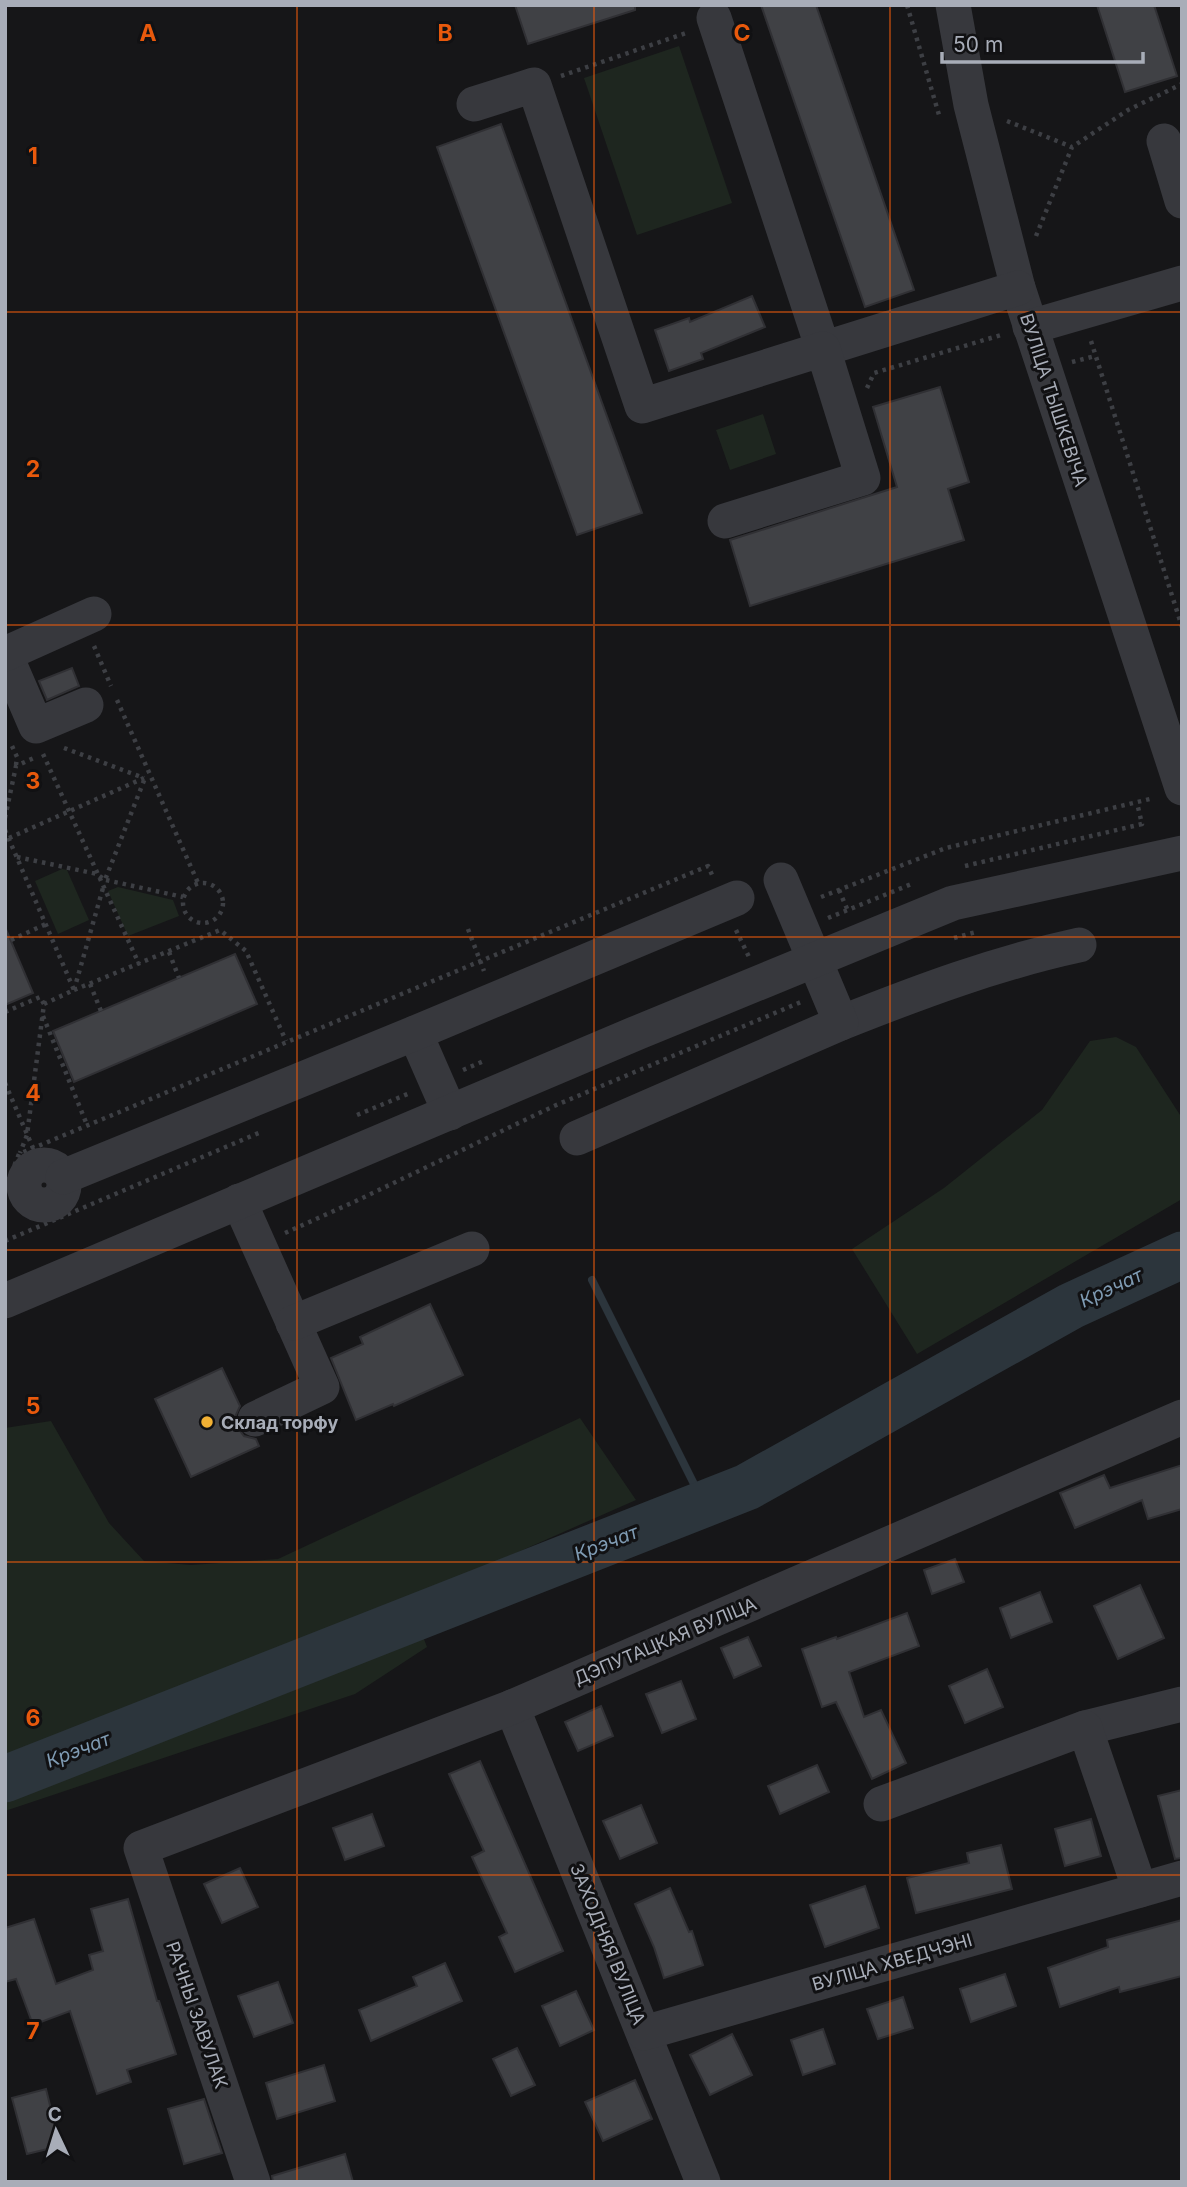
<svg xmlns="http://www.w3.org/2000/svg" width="1187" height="2187" font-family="Inter,sans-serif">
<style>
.green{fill:#1e261f}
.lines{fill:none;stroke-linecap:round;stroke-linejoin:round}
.stream{stroke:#2c353c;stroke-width:8}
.river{stroke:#2c353c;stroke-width:47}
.building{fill:#404145;stroke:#303034;stroke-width:2}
.path{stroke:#3d3f44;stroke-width:4.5;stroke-dasharray:3.5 5;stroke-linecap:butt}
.minor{stroke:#37383d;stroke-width:35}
.grid{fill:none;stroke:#e8590c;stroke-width:2;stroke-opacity:0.55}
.poi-dot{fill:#f2b134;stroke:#111113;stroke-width:2.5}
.labels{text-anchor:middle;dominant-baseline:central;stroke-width:6;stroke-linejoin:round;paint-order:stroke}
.street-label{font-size:18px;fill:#a8adb8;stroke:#111113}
.poi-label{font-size:18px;font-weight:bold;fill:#a8adb8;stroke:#111113;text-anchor:start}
.water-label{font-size:19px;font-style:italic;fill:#7f9bb3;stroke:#111113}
.grid-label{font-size:23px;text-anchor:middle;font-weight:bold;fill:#e8590c;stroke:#111113;stroke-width:6;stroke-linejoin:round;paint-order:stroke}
</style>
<rect width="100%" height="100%" fill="#161618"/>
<g class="green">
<path d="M 679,46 L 732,203 L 637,235 L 584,78 Z"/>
<path d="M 763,414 L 776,454 L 730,470 L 716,430 Z"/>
<path d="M 62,869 L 67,870 L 89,920 L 58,934 L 35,881 Z"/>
<path d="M 118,887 L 173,900 L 179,916 L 128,936 L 108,891 Z"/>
<path d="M 1116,1037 L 1136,1047 L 1182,1118 L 1182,1199 L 917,1354 L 852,1249 L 944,1188 L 1042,1110 L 1090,1041 Z"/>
<path d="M 580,1418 L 636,1500 L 409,1600 L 427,1647 L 355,1694 L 5,1811 L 5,1428 L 51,1421 L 109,1523 L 144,1561 L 191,1565 L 278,1559 Z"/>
</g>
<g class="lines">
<path class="stream" d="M 592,1280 L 704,1504"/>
<path class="river" d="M 5,1779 L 747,1487 L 1071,1306 L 1182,1255"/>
</g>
<g class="building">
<path d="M 515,5 L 635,5 L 635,10 L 528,44 Z"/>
<path d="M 761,5 L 816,5 L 914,290 L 865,307 Z"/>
<path d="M 1097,5 L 1154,5 L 1177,76 L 1125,92 Z"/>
<path d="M 501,124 L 642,513 L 577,535 L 437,147 Z"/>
<path d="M 752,296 L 765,327 L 701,353 L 703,359 L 669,371 L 655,330 L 689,318 L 690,322 Z"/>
<path d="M 940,387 L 969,482 L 948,489 L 964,540 L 750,606 L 730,540 L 897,487 L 873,407 Z"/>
<path d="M 72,668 L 79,686 L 47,700 L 39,681 Z"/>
<path d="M 5,927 L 33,993 L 5,1005 Z"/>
<path d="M 235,954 L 257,1004 L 74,1082 L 53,1031 Z"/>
<path d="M 430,1304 L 463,1375 L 394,1406 L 393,1404 L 356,1420 L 331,1358 L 363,1344 L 360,1337 Z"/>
<path d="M 222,1368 L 240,1406 L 235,1417 L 237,1427 L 244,1436 L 256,1439 L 259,1446 L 191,1477 L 155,1399 Z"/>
<path d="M 1182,1465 L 1182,1509 L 1148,1519 L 1142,1500 L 1075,1528 L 1060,1493 L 1104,1475 L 1110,1488 Z"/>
<path d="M 955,1559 L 964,1582 L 932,1594 L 924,1570 Z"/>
<path d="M 1140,1585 L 1164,1638 L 1118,1659 L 1094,1606 Z"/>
<path d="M 1040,1592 L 1052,1622 L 1011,1638 L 1000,1608 Z"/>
<path d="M 907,1613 L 919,1646 L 849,1672 L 864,1717 L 881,1710 L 906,1763 L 872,1779 L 836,1702 L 822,1707 L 802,1649 L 836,1637 L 837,1639 Z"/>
<path d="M 748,1637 L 761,1666 L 734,1678 L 721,1648 Z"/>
<path d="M 987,1669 L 1003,1707 L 965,1723 L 949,1686 Z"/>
<path d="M 681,1681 L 696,1719 L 662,1733 L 646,1694 Z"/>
<path d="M 601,1706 L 613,1736 L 578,1751 L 565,1722 Z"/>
<path d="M 480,1761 L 563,1951 L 515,1972 L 499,1937 L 507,1933 L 472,1857 L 484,1851 L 449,1774 Z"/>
<path d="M 817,1765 L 829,1792 L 780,1814 L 768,1786 Z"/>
<path d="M 1182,1790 L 1182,1858 L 1175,1859 L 1158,1796 Z"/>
<path d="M 641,1805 L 657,1843 L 620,1859 L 603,1821 Z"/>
<path d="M 372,1814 L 384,1846 L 345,1860 L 333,1828 Z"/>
<path d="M 1091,1819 L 1101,1856 L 1065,1866 L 1055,1829 Z"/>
<path d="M 1001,1845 L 1012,1889 L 916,1913 L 907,1878 L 969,1863 L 967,1853 Z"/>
<path d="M 240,1868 L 258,1907 L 222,1923 L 204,1884 Z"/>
<path d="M 865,1886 L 879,1928 L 825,1947 L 810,1905 Z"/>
<path d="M 670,1888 L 689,1932 L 692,1931 L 703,1965 L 664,1978 L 654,1947 L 635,1904 Z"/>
<path d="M 128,1899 L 157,2001 L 159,2001 L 176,2054 L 127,2070 L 131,2082 L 97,2094 L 70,2011 L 33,2025 L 16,1979 L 5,1982 L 5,1928 L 34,1919 L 56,1984 L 93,1970 L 89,1955 L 103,1951 L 91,1909 Z"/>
<path d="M 1182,1920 L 1182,1976 L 1120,1992 L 1119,1987 L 1060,2007 L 1048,1968 L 1108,1947 L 1107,1940 Z"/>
<path d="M 445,1963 L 462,2001 L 371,2041 L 359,2010 L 417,1986 L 413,1977 Z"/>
<path d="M 1005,1974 L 1016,2006 L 971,2022 L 960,1989 Z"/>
<path d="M 278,1982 L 293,2023 L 254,2037 L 238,1996 Z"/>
<path d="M 576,1991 L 594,2030 L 560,2046 L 542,2006 Z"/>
<path d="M 903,1997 L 913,2028 L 878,2039 L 867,2009 Z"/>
<path d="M 823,2029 L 835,2064 L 803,2075 L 791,2040 Z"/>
<path d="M 732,2034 L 752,2075 L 710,2095 L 690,2055 Z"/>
<path d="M 517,2048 L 535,2085 L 511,2096 L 493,2059 Z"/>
<path d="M 324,2065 L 335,2101 L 277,2119 L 266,2083 Z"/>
<path d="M 635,2080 L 652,2119 L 603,2141 L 585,2102 Z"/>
<path d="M 46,2089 L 60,2146 L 27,2154 L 12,2098 Z"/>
<path d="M 204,2099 L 222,2153 L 184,2164 L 168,2109 Z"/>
<path d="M 345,2154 L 353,2182 L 273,2182 L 272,2176 Z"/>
</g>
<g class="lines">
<g class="path">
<path d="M 907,5 L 939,115"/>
<path d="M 1182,5 L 1182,6"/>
<path d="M 561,76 L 689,32"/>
<path d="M 1007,121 L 1072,147"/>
<path d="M 1036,236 L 1072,147 L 1128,110 L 1182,84"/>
<path d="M 1091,341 L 1182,627"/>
<path d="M 1072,362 L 1095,356"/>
<path d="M 867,388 L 874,373 L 1001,335"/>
<path d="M 94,646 L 111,686"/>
<path d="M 117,700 L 198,883"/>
<path d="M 12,746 L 17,757 L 16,765"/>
<path d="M 64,748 L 144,778"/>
<path d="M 43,754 L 139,964"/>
<path d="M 5,818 L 16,766 L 36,757"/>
<path d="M 5,830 L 74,990 L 44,1004 L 27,1135 L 20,1153"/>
<path d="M 9,838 L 144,778"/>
<path d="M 17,857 L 97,874 L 105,880 L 145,778"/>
<path d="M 965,866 L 1142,824 L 1137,803"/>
<path d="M 106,880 L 183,897"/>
<circle cx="203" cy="903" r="20"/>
<path d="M 839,890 L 848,911"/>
<path d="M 821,897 L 946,848 L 1154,798"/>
<path d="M 828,918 L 914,883"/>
<path d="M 468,929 L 484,971"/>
<path d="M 736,930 L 749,957"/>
<path d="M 954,938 L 976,932"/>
<path d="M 11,940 L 46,924"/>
<path d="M 169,952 L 179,978"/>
<path d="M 90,984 L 101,1011"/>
<path d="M 74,990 L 220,930 L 246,951 L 286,1041"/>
<path d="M 74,990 L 103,888"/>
<path d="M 5,1012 L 40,997 L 44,1004"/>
<path d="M 43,1016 L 87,1125"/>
<path d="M 463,1070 L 484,1061"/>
<path d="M 5,1083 L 33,1148"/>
<path d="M 357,1115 L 410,1093"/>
<path d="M 5,1189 L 19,1154 L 708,866 L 713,877"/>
<path d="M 285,1233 L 356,1201 L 554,1106 L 801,1002"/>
<path d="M 5,1241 L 261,1132"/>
</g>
<g class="minor">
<path d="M 953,5 L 971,105 L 1018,288 L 1182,788"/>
<path d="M 714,18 L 823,349 L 1018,288"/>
<path d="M 474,104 L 534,85 L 642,406 L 823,349 L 863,478 L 725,521"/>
<path d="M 1164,141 L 1182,201"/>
<path d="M 1030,327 L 1182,283"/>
<path d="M 5,654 L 36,726 L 86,705"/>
<path d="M 5,654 L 94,614"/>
<path d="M 841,1023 C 919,992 996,963 1079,945"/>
<path d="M 415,1033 L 450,1113"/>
<path d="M 577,1138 L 841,1023 L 781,880"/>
<circle cx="44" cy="1185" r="20"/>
<path d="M 63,1177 L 415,1033 L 737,898"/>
<path d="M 239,1201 L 322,1387 L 255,1419"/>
<path d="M 5,1301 L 639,1032 L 953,903 L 1182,853"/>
<path d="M 293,1323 L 472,1249"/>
<path d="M 512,1707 L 703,2182"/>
<path d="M 1085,1728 L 1182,1704"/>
<path d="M 881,1804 L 1085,1728 L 1140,1890"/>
<path d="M 644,2033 L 1182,1878"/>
<path d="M 253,2182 L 141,1848 L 512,1707 L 1182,1417"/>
</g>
</g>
<path class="grid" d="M 297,5 L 297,2182M 594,5 L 594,2182M 890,5 L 890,2182M 5,312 L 1182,312M 5,625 L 1182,625M 5,937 L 1182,937M 5,1250 L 1182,1250M 5,1562 L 1182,1562M 5,1875 L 1182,1875"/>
<circle class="poi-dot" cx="207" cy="1422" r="7"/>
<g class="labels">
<g class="street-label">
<text transform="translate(1054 400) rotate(72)">ВУЛІЦА ТЫШКЕВІЧА</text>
<text transform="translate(665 1641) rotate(-23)">ДЭПУТАЦКАЯ ВУЛІЦА</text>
<text transform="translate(608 1944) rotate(68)">ЗАХОДНЯЯ ВУЛІЦА</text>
<text transform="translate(892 1962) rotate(-16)">ВУЛІЦА ХВЕДЧЭНІ</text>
<text transform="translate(197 2015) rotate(71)">РАЧНЫ ЗАВУЛАК</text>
</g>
<g class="poi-label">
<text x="221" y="1422">Склад торфу</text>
</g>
<g class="water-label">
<text transform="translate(1111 1288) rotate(-25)">Крэчат</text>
<text transform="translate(606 1543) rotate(-21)">Крэчат</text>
<text transform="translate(78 1750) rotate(-21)">Крэчат</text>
</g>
</g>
<g class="grid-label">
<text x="148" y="41">A</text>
<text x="445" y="41">B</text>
<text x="742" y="41">C</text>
<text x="33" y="164">1</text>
<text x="33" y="477">2</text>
<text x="33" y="789">3</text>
<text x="33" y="1101">4</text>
<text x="33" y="1414">5</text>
<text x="33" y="1726">6</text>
<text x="33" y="2039">7</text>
</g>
<rect width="1187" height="2187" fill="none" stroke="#a8adb8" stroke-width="14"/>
<g transform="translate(56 2131) rotate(356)" stroke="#111113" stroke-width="5" paint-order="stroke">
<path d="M0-5L12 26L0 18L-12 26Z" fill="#a8adb8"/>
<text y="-10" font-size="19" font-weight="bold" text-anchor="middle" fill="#a8adb8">С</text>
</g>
<path d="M942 52v10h201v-10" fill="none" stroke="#a8adb8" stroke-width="3.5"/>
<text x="953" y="52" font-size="21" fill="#a8adb8" stroke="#111113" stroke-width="5" paint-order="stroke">50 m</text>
</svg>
